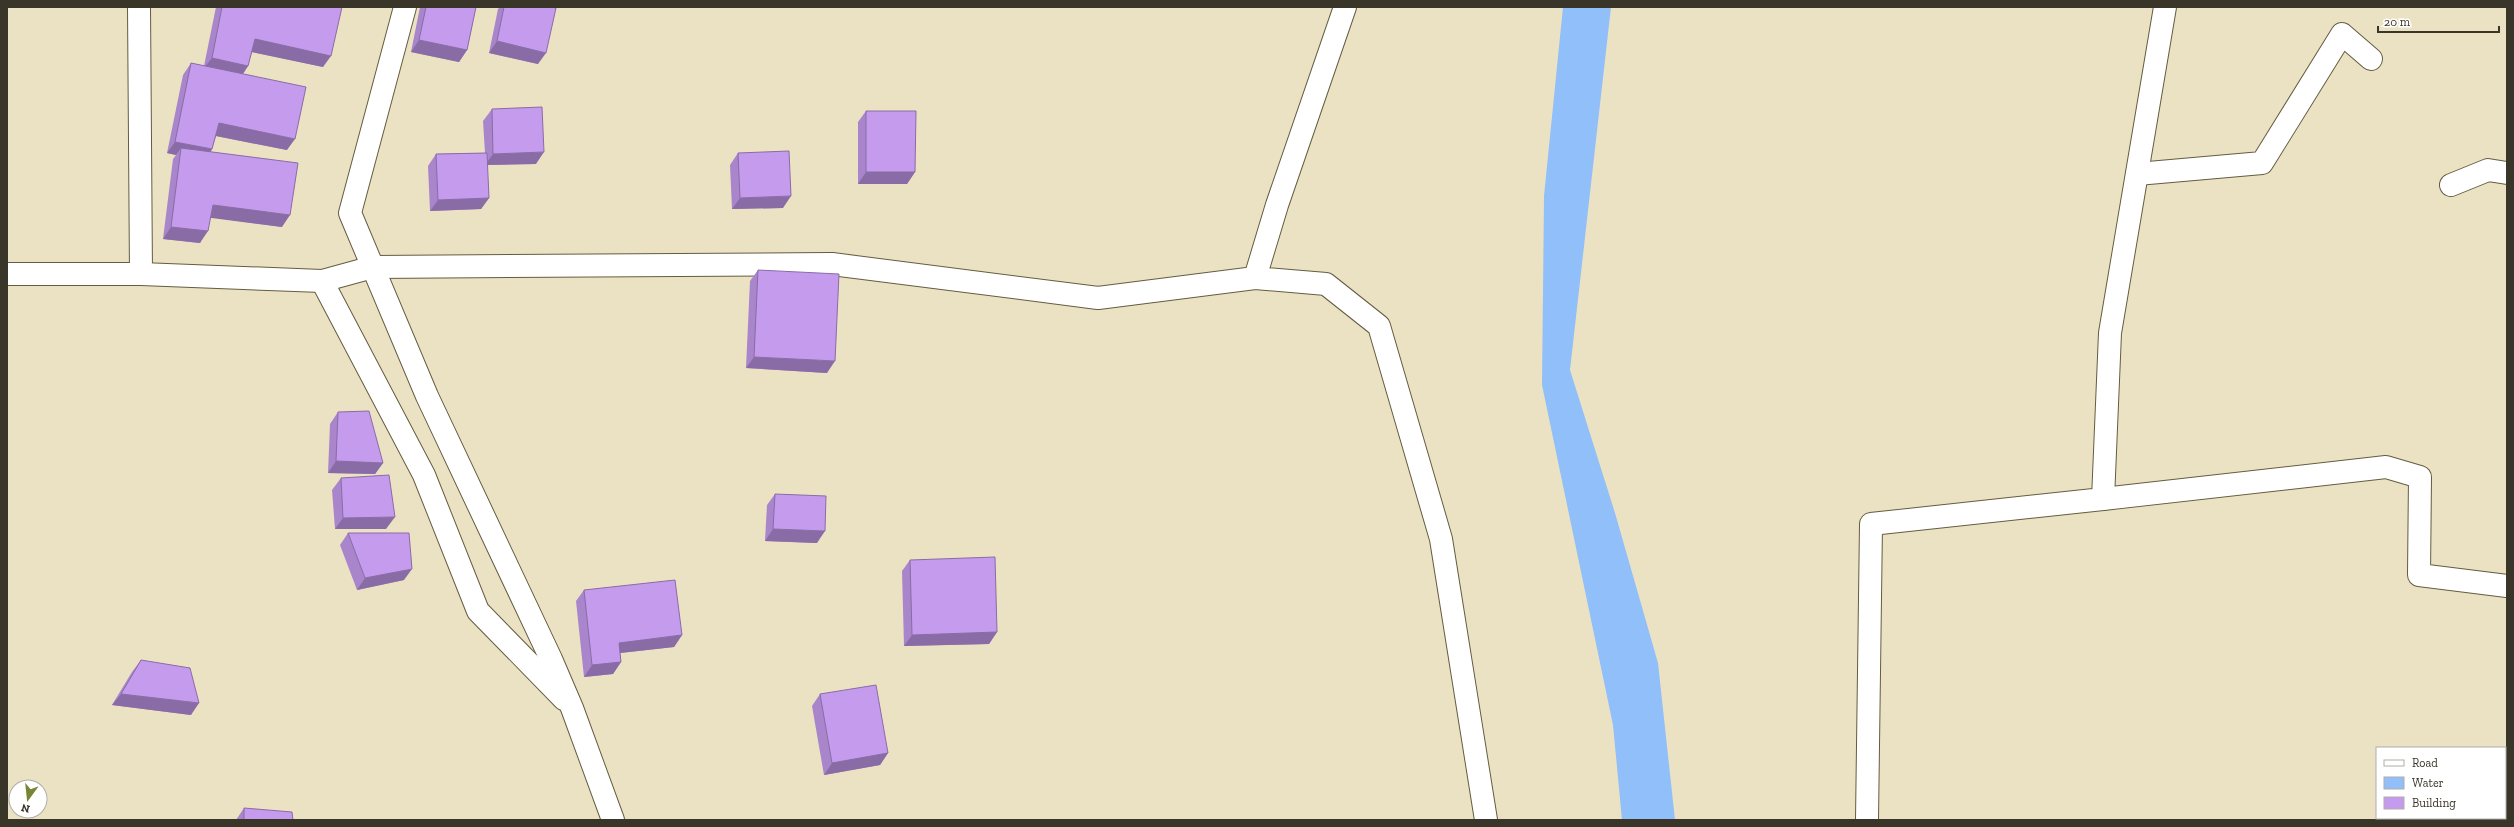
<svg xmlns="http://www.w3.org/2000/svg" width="2514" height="827" font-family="'Zilla Slab',serif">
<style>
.water{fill:#91bffa}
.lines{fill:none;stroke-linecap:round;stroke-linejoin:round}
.minor-casing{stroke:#645c41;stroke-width:24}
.minor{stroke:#fff;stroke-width:22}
.wall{fill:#a985cc}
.shaded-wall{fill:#896ca6}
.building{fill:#c49bed;stroke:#896ca6}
</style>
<rect width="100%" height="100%" fill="#ebe2c3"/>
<path class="water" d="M 1563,7 L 1611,7 L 1570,370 L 1615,513 L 1658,663 L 1675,820 L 1622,820 L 1613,725 L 1542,385 L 1544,196 Z"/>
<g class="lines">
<g class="minor-casing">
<g id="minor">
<path d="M 139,7 L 141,274"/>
<path d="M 405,7 L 350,213 L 427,396 L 551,659 L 572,708 L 613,820"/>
<path d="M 1345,7 L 1277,205 L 1255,278 L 1326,284 L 1379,326 L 1441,539 L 1486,820"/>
<path d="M 2137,174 L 2262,163 L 2342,34 L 2371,59"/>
<path d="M 2451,185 L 2488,170 L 2507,173"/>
<path d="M 7,274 L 141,274 L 322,281 L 373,267 L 832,264 L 1098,298 L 1255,278"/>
<path d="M 322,281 L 424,475 L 478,611 L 564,699"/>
<path d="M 2103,499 L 2386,467 L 2420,477 L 2419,575 L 2507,586"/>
<path d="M 1867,820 L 1871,524 L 2103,499 L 2110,333 L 2165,7"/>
</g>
</g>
<use href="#minor" class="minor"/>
</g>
<g class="wall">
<path d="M 216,7 L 342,7 L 323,67 L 252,52 L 248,66 L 243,74 L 287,150 L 216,136 L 212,149 L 211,152 L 282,227 L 210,217 L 200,243 L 163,239 L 173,159 L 176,155 L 167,153 L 183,75 L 191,63 L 204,66 Z"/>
<path d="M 420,7 L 476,7 L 467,50 L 459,62 L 411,52 Z"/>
<path d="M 500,7 L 551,7 L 538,64 L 489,53 L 498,9 Z"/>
<path d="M 492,109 L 536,164 L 487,165 L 489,198 L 481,209 L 430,211 L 428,166 L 436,154 L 485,153 L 483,121 Z"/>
<path d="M 866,111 L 915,172 L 907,184 L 858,184 L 858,122 Z"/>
<path d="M 738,153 L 783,208 L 732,209 L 730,165 Z"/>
<path d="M 758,270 L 827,373 L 746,368 L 750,281 Z"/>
<path d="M 338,412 L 383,463 L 375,474 L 328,473 L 330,424 Z"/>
<path d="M 341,478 L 386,529 L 335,529 L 332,490 Z"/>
<path d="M 775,494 L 817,543 L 765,541 L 767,505 Z"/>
<path d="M 348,533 L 404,580 L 357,590 L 340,545 Z"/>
<path d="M 910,560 L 997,632 L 989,644 L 904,646 L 902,571 Z"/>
<path d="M 584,590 L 682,635 L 674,647 L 620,653 L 621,662 L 613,674 L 584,677 L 576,601 Z"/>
<path d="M 141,660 L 191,715 L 112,705 L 132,672 Z"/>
<path d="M 820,694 L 888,753 L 880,765 L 824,775 L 812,706 Z"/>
<path d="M 244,808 L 293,820 L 236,820 Z"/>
</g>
<g class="shaded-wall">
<path d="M 255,39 L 331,56 L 323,67 L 247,51 Z"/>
<path d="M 419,40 L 467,50 L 459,62 L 411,52 Z"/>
<path d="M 497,41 L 546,53 L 538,64 L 489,53 Z"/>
<path d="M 212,58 L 248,66 L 240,78 L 203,69 Z"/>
<path d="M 219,123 L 295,139 L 287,150 L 211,135 Z"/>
<path d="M 175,142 L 212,149 L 204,161 L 181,148 L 176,155 L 167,153 Z"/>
<path d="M 544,152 L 536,164 L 485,165 L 493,154 Z"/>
<path d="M 866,172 L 915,172 L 907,184 L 858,184 Z"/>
<path d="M 791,196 L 783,208 L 732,209 L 740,198 Z"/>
<path d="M 489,198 L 481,209 L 430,211 L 438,200 Z"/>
<path d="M 213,205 L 290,215 L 282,227 L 204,217 Z"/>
<path d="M 171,227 L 208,231 L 200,243 L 163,239 Z"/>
<path d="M 754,357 L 835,361 L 827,373 L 746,368 Z"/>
<path d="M 336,461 L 383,463 L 375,474 L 328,473 Z"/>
<path d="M 395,517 L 386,529 L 335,529 L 343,518 Z"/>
<path d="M 773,529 L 825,531 L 817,543 L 765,541 Z"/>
<path d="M 412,569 L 404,580 L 357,590 L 365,578 Z"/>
<path d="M 997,632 L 989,644 L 904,646 L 912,635 Z"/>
<path d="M 682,635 L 674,647 L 611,654 L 619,643 Z"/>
<path d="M 621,662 L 613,674 L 584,677 L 592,665 Z"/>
<path d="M 121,694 L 199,703 L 191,715 L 112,705 Z"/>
<path d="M 888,753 L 880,765 L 824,775 L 832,763 Z"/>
</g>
<g class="building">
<path d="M 222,7 L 342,7 L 331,56 L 255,39 L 248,66 L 212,58 Z"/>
<path d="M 426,7 L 476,7 L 467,50 L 419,40 Z"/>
<path d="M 504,7 L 551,7 L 556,8 L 546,53 L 497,41 Z"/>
<path d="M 191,63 L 306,87 L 295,139 L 219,123 L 212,149 L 175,142 Z"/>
<path d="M 542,107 L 544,152 L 493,154 L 492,109 Z"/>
<path d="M 866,111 L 916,111 L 915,172 L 866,172 Z"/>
<path d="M 181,148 L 298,163 L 290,215 L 213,205 L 208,231 L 171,227 Z"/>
<path d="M 789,151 L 791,196 L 740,198 L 738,153 Z"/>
<path d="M 487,153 L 489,198 L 438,200 L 436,154 Z"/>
<path d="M 758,270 L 839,274 L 835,361 L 754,357 Z"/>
<path d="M 369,411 L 383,463 L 336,461 L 338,412 Z"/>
<path d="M 389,475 L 395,517 L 343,518 L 341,478 Z"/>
<path d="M 775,494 L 826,496 L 825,531 L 773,529 Z"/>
<path d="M 348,533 L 409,533 L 412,569 L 365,578 Z"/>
<path d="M 995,557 L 997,632 L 912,635 L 910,560 Z"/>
<path d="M 675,580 L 682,635 L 619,643 L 621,662 L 592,665 L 584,590 Z"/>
<path d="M 141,660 L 190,668 L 199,703 L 121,694 Z"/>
<path d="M 876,685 L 888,753 L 832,763 L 820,694 Z"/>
<path d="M 244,808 L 292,812 L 293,820 L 244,820 Z"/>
</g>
<rect width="2514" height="827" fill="none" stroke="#393529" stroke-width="16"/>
<rect x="2376" y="747" width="130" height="72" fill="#ffffff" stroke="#b0aea9"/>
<rect x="2384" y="760" width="20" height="6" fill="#ffffff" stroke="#b0aea9"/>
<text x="2412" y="767" font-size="12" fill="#393529">Road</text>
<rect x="2384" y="777" width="20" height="12" fill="#91bffa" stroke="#b0aea9"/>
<text x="2412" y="787" font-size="12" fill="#393529">Water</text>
<rect x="2384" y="797" width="20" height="12" fill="#c49bed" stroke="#b0aea9"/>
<text x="2412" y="807" font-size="12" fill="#393529">Building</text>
<g transform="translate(28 799) rotate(195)"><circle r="19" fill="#ffffff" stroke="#b0aea9"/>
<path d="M0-3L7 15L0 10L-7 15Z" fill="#768635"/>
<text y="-6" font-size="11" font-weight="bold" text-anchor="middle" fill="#393529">N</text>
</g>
<path d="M2378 26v6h121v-6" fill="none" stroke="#393529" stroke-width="2"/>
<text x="2384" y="26" font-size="12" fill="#393529" stroke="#ffffff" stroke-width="3" paint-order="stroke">20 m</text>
</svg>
